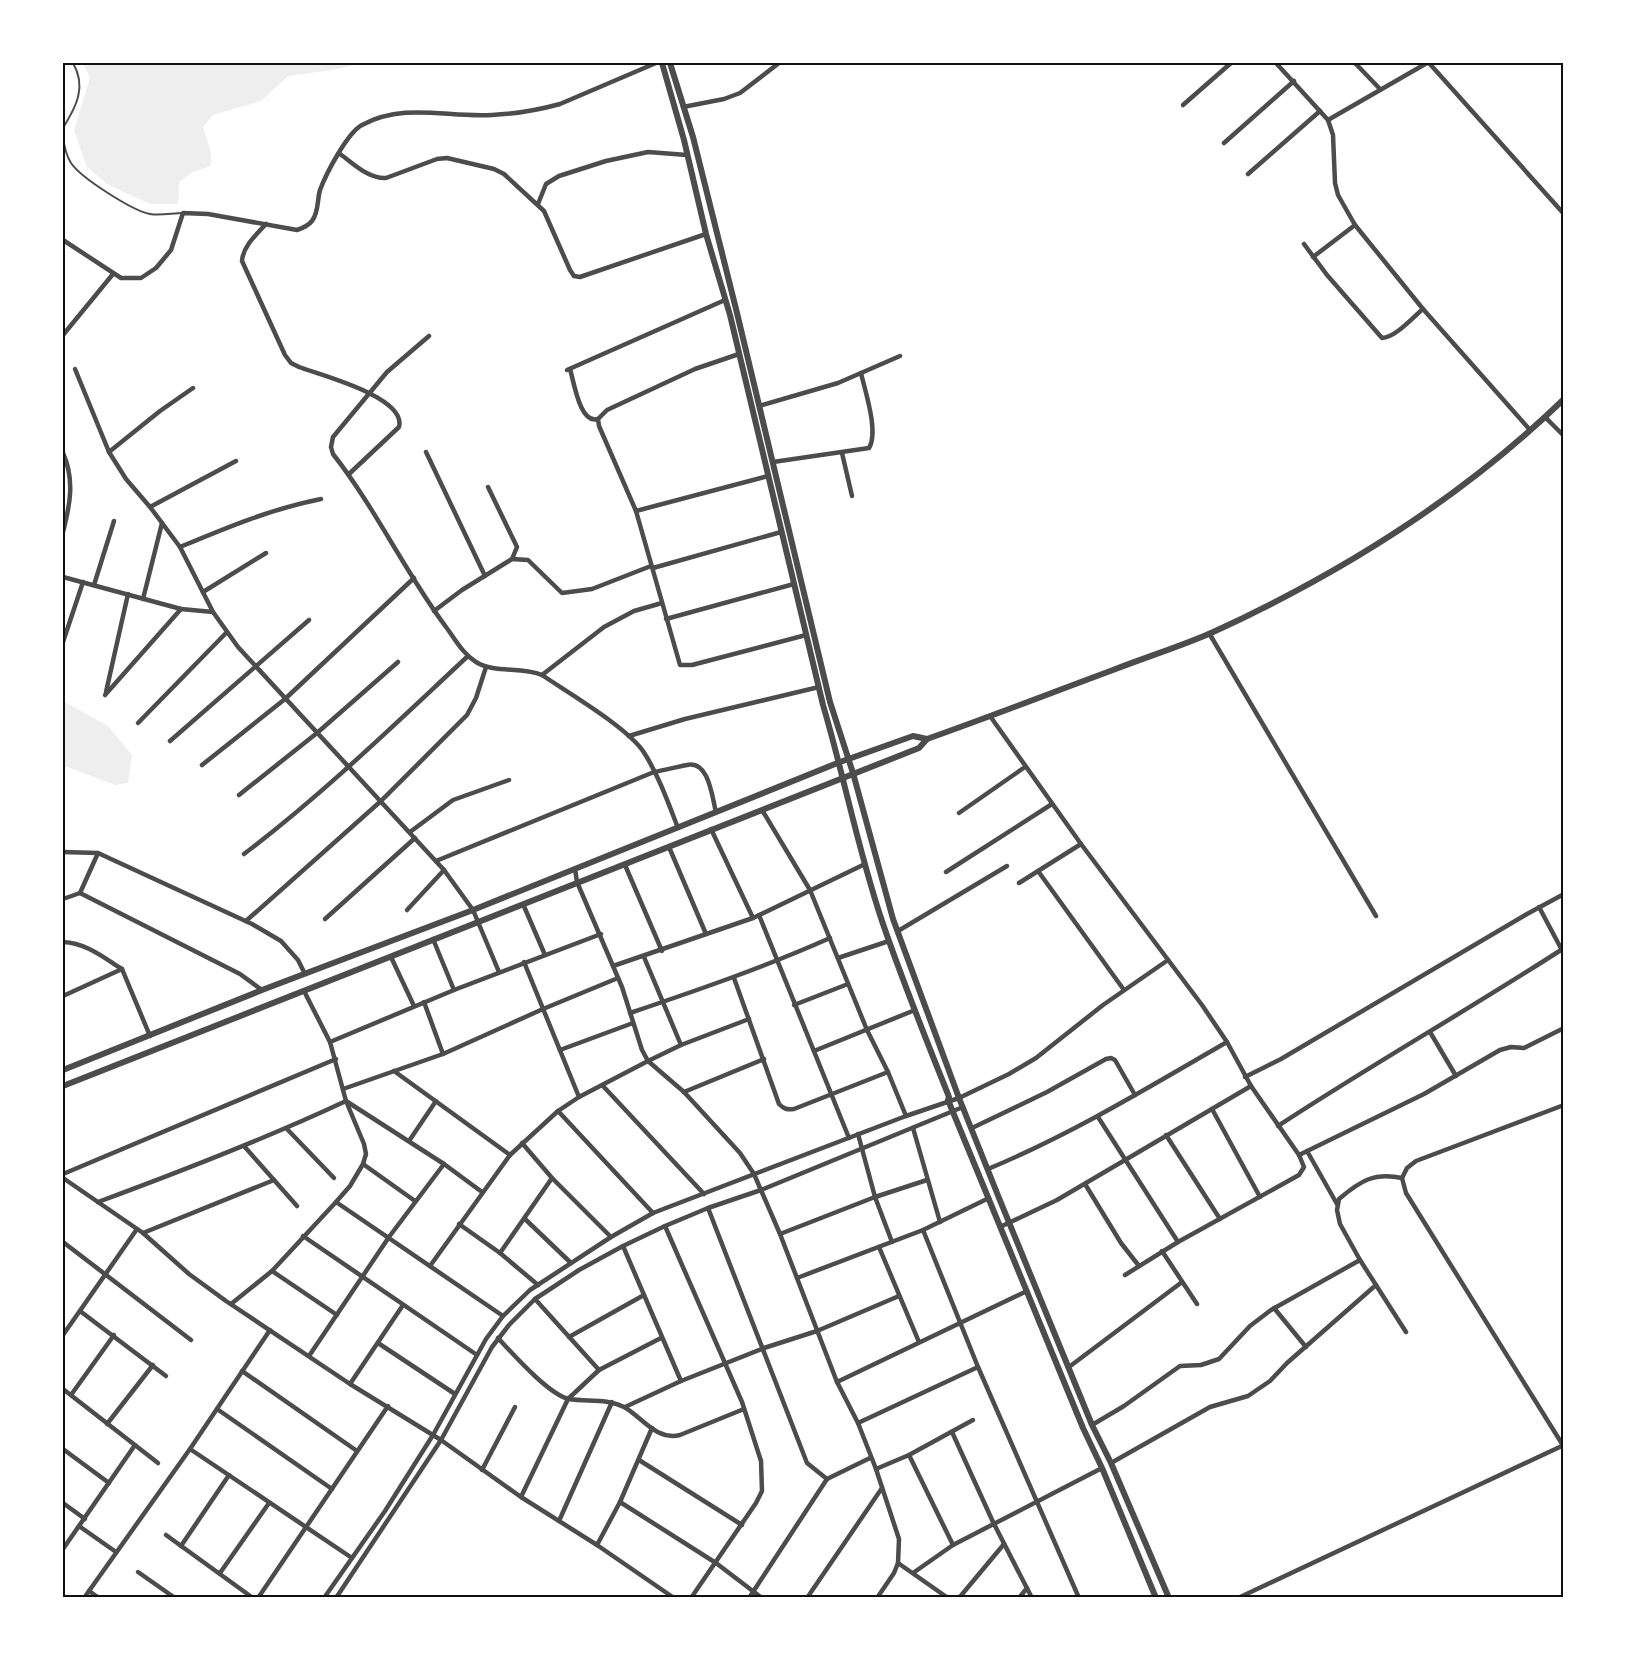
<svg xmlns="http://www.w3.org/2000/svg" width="1627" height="1661" font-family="Mulish,sans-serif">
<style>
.green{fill:#eee}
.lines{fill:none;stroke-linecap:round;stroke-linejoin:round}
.service{stroke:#4c4c4c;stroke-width:2}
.minor{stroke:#4c4c4c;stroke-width:4.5}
.tertiary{stroke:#4c4c4c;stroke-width:6}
.neatline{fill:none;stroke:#111;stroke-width:2}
</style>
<rect width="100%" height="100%" fill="#fff"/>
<g class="green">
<path d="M 83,63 L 360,63 L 339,69 L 288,76 L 261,101 L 213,115 L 203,127 L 211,152 L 211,166 L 193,172 L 179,182 L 178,204 L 150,204 L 107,184 L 87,167 L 74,130 L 90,78 Z"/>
<path d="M 63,701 L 108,726 L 132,755 L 128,783 L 115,785 L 67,767 L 63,768 Z"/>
</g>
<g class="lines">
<g class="service">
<path d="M 63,128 C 76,107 87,87 73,63"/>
<path d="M 63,136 C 64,146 66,155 71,163 C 81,178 133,211 150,214 C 160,216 173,213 183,213"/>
</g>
<g class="minor">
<path d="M 1276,63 L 1328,120 L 1333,135 L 1335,183 L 1338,195 L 1355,225 L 1423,309 L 1530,430"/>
<path d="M 1355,63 L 1380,89"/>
<path d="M 1429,63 L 1564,214"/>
<path d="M 1183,105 L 1231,63"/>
<path d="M 683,107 L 724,99 L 740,93 L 779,63"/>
<path d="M 1328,120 L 1427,63"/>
<path d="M 1224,143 L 1294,81"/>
<path d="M 340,154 C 353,163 368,179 386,178 L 437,159 L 447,158 L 494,169 L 504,174 L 544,211 L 570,270 L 574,276 L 580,277 L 706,234"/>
<path d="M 1248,174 L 1320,111"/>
<path d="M 538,204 L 546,184 L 559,176 L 606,161 L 648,152 L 687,155"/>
<path d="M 266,224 C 256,235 243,246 242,261 L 285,355 L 291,363 L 299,367 C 320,375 407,397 399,427 L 349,474"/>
<path d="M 63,240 L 121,278 L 141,278 L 156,268 L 171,250 L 183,213 L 208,214 L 297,230 C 303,228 308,226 312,221 C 319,212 317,200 320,190 C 326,174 347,133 362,125 C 405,102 447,118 492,115 C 514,114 538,110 560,104 L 656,63"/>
<path d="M 1304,244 L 1327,275 L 1382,338 C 1396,337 1412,318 1423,309"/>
<path d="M 1313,257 L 1355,225"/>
<path d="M 63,335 L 113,274"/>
<path d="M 429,336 L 387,372 L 333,437 L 331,447 L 333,454 C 376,509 405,572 446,627 C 455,639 463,654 476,662 C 495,674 521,666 542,675 C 570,694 625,726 643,751 C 658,774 668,802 678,828"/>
<path d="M 739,354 L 695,369 L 607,410 L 598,419 L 599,426 L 636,511 L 680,665 L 692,665 L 806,635"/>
<path d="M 75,369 L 109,452"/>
<path d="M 570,369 C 574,382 580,425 598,419"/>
<path d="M 567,370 L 725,300"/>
<path d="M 193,388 L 160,411 L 109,452 L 126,479 L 150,507 L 180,547 L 213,612 L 238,647 L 444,870 L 473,910 L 499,972"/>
<path d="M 759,406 L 838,383 L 900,356"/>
<path d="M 1545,417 L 1564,436"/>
<path d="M 426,452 L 485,576"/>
<path d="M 63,453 C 75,480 70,505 63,532"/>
<path d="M 842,453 L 852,496"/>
<path d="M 773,462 L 869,448 C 879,432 865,391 861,373"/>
<path d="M 150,507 L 236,461"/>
<path d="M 636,511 L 768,476"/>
<path d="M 180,547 C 228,527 271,509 321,499"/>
<path d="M 512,559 L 528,560 L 562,593 L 592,589 L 651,566 L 653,568 L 781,532"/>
<path d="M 63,577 L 181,609 L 213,612"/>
<path d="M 94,585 L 114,521"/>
<path d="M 203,592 L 266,553"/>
<path d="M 143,599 L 162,523"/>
<path d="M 434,611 L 462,590 L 512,559 L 517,547 L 488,487"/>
<path d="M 666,619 L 794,584"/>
<path d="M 1209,633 L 1376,916"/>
<path d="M 63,642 L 83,582"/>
<path d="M 542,675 L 604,627 L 634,611 L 662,603"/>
<path d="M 106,692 L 128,594"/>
<path d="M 105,695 L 181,609"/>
<path d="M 990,716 L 1081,844 L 1202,1005 L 1227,1042 L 1251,1086 L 1299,1155 L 1304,1167 L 1299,1175 L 1178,1242 L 1125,1275"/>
<path d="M 138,723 L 227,632"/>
<path d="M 629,736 L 685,719 L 819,687"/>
<path d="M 170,741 L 309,620"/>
<path d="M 202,765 L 285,699 L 414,578"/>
<path d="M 239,795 L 317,733 L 398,662"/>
<path d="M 762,810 L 810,890 L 867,1030 L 888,1072 L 906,1116"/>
<path d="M 959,813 L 1025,767"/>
<path d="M 711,829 L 753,918"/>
<path d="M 410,832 L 453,800 L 509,780"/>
<path d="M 669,847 L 706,934"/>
<path d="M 63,852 L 98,853 L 252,924 L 281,941 L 298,960 L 305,974"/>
<path d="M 244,854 C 323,794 395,724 468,656"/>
<path d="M 436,861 L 654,772 C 666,770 676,767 687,765 C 709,760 712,797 716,812"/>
<path d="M 625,865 L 662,951"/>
<path d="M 575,869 L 577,882 L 622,987 L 642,1050 L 648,1061 L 684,1092 L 740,1153 L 754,1174 L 780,1234 L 837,1382 L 858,1423 L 876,1469 L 899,1539 L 898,1563 L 894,1573 L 877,1598"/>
<path d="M 1038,871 L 1124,990"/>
<path d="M 946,872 L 1052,804"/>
<path d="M 1019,883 L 1081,844"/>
<path d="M 80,893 L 98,853"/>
<path d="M 63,899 L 80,893 L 240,974 L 262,990"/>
<path d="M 523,904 L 545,955"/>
<path d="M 1539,907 L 1564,954"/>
<path d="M 407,910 L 444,870"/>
<path d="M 759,915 L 849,1138"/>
<path d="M 325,919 L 415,838"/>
<path d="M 246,921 L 381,801 L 467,715 L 476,698 L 486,667"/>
<path d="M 898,931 L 1007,866"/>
<path d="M 433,939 L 454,990"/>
<path d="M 63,942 C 86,943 103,957 122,969"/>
<path d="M 391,957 L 414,1006"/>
<path d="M 644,957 L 681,1045"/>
<path d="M 838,958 L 889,941"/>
<path d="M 524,962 L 579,1097"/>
<path d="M 613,966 L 753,918 L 865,864"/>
<path d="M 734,978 L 779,1104 C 784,1109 787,1110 794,1109 L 888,1072"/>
<path d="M 63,996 L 122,969 L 150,1036"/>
<path d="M 424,1002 L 443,1054"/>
<path d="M 794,1005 L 848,984"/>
<path d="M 630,1013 C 698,990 765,967 830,938"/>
<path d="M 1430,1032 L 1456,1076"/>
<path d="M 330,1042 L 454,990 L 601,934"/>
<path d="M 560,1050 L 633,1023"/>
<path d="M 814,1051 L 915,1010"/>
<path d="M 394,1071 L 510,1155"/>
<path d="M 1245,1077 L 1281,1059 L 1527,914 L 1564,894"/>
<path d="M 603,1086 L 704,1194"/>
<path d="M 343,1089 L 443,1054 L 543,1009 L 618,978"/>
<path d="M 684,1092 L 764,1059"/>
<path d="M 1564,1105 L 1416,1161 L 1407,1168 L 1402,1178 L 1406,1193 L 1564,1447"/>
<path d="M 1212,1109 L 1260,1197"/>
<path d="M 558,1111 L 653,1213"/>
<path d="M 1098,1117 L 1178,1242"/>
<path d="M 1278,1126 C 1371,1065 1468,1010 1561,950"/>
<path d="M 913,1128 L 940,1222"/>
<path d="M 972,1128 L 1047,1092 L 1106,1059 L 1111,1058 L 1115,1060 L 1135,1095"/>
<path d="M 287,1129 L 334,1178"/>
<path d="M 858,1134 L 875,1197 L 892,1242"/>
<path d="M 1166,1135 L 1220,1219"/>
<path d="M 409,1141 L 436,1101"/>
<path d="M 522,1143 L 552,1178 L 611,1237"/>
<path d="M 244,1146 L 297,1206"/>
<path d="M 1307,1151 L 1337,1204"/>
<path d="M 1299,1155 L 1424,1094 L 1500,1050 L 1511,1047 L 1524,1048 L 1564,1028"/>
<path d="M 363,1164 L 415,1201"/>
<path d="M 988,1169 C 1072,1134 1149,1087 1227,1042"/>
<path d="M 63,1174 L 336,1059"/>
<path d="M 63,1178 L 143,1233 L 189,1274 L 226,1301 L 350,1384 L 441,1440 L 521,1497 L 597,1545 L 674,1598"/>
<path d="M 1402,1178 C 1374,1172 1360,1181 1339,1199 L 1337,1210 L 1340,1224 L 1360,1260 L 1406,1332"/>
<path d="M 1085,1184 L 1121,1243 L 1139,1266"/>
<path d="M 98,1202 C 182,1171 265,1139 346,1101 L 444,1164 L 482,1192"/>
<path d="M 336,1202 L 503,1316"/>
<path d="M 708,1208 L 807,1463 L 827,1479"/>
<path d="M 525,1219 L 571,1263"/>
<path d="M 459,1224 L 500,1253 L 538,1285"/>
<path d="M 665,1226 L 742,1402 L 761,1461 L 762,1491 L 756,1503 L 691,1598"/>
<path d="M 1000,1227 L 1057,1200 L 1251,1086"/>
<path d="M 923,1230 L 978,1367 L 1079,1598"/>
<path d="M 143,1233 L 274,1180"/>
<path d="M 780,1234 L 875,1197 L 927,1180"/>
<path d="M 303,1236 L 477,1355"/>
<path d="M 63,1242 L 191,1340"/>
<path d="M 623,1246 L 681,1381"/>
<path d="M 879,1247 L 919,1342"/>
<path d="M 1162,1251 L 1197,1304"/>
<path d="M 500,1253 L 552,1178"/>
<path d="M 430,1266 L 510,1155 L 558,1111 L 579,1097 L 648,1061 L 681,1045 L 749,1019"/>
<path d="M 272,1271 L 337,1315"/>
<path d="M 797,1278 L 923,1230 L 989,1198"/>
<path d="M 535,1299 L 599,1370"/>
<path d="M 231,1304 L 272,1271 L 336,1202 L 350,1186 L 363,1164 L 366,1154 L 364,1144 L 346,1101 L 330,1042 L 304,991"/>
<path d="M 1274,1308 L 1306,1347"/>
<path d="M 80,1311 L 166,1376"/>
<path d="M 63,1335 L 137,1229"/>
<path d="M 569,1337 L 644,1295"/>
<path d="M 498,1338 C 512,1353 549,1395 569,1399 C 587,1402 607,1398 624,1407 C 642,1417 656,1441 680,1435 L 744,1409"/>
<path d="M 378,1343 L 455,1394"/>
<path d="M 309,1356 L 389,1237 L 444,1164"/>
<path d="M 1069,1367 L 1182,1282"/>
<path d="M 242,1371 L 357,1451"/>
<path d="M 837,1382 L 1027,1291"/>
<path d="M 350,1384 L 403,1305"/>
<path d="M 63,1389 L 158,1463"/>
<path d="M 71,1395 L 114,1335"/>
<path d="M 625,1407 L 681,1381 L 764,1348 L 817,1331 L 899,1296"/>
<path d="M 217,1409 L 332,1489"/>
<path d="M 858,1423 L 978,1367"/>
<path d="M 107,1424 L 153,1365"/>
<path d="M 1092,1425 L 1124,1406 L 1180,1366 L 1201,1365 L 1219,1359 L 1250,1326 L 1271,1310 L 1360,1260"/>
<path d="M 952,1432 L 993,1522 L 1032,1598"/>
<path d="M 63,1449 L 109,1483"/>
<path d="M 190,1449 L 352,1558"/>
<path d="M 909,1455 L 953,1545"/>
<path d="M 639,1460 L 742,1525"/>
<path d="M 1111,1463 L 1210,1407 L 1248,1396 L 1270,1381 L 1287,1363 L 1376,1285"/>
<path d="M 876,1469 L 909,1455 L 973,1420"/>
<path d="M 482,1470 L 515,1407"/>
<path d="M 521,1497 L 568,1399 L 599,1370 L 661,1338"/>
<path d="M 620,1502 L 716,1563 L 762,1598"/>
<path d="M 63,1503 L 85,1519"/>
<path d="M 559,1521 L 612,1402"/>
<path d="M 79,1526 L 116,1552"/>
<path d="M 166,1535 L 253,1598"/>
<path d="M 597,1545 L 620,1502 L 652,1428"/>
<path d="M 181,1546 L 229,1475"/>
<path d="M 63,1549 L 135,1445"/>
<path d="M 898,1563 L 948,1598"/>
<path d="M 138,1572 L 175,1598"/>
<path d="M 220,1573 L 269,1503"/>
<path d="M 913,1573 L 953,1545 L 1102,1468"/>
<path d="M 89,1591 L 99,1598"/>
<path d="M 84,1598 L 190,1449 L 270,1330"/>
<path d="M 258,1598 L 388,1406"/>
<path d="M 324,1598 L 385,1511 L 433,1435 L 486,1339 L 503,1316 L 530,1290 L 611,1237 L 653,1213 L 906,1116 L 959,1098 L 1009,1074 L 1036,1058 L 1103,1005 L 1168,960"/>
<path d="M 336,1598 L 441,1440 L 492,1347 L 509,1325 L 535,1299 L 579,1270 L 623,1246 L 665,1226 L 708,1208 L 761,1190 L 963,1107"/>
<path d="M 749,1598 L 827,1479 L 870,1458"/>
<path d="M 807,1598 L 882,1488"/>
<path d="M 959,1598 L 1004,1544"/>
<path d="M 1019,1598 L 1027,1588"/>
<path d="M 1238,1598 L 1564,1445"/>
</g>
<g class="tertiary">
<path d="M 662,63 L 684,140 L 706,234 L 730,315 L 823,705 C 844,776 858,850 882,921 C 902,980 926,1039 949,1097 L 948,1100 L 1083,1428 L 1102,1468 L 1156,1598"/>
<path d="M 670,63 L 693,137 L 737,313 L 830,702 L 853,773 L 893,919 L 959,1098 L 999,1198 L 1092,1425 L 1111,1463 L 1169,1598"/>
<path d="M 63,1070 L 262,990 L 473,910 L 840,762 L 913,736 L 927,739"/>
<path d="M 63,1086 L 919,748 L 927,739 C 989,717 1051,693 1113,670 C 1146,657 1179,647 1211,633 C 1340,574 1462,498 1564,399"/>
</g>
</g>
<rect width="1627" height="1661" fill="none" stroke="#ffffff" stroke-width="129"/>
<rect x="64" y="64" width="1498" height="1532" class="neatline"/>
</svg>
